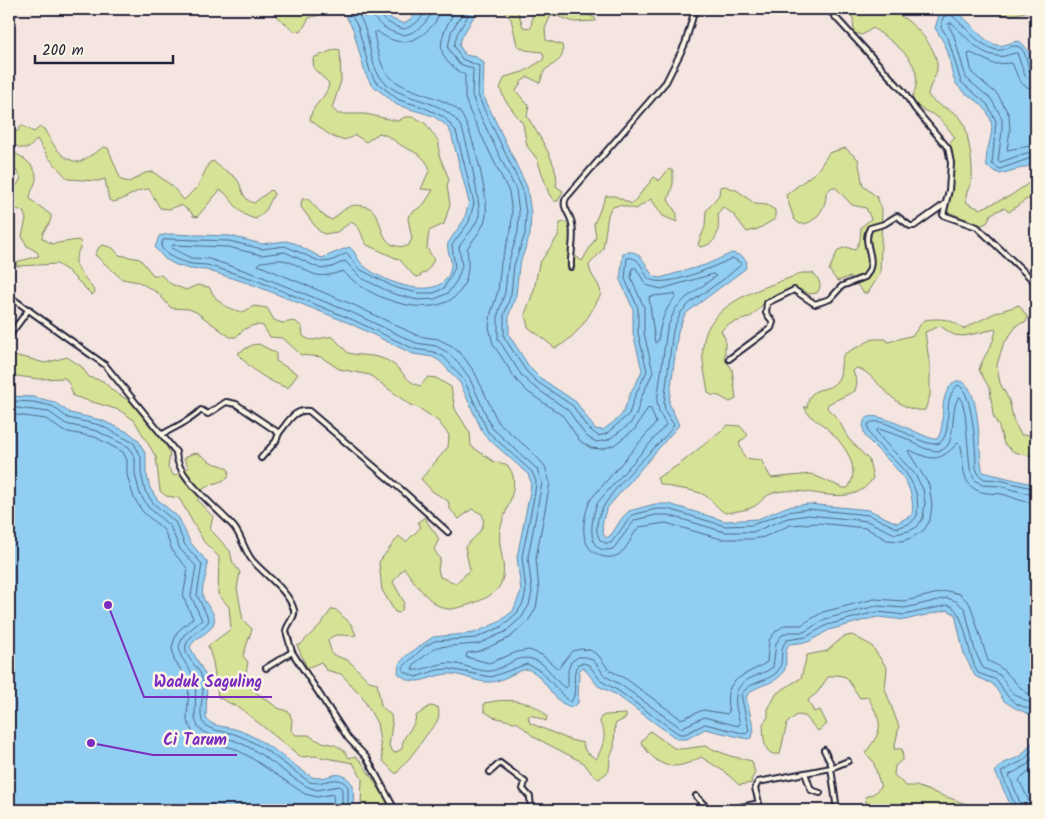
<svg xmlns="http://www.w3.org/2000/svg" width="1045" height="819" font-family="Kalam,sans-serif">
<style>
.green{fill:#d6e295;stroke:#7c8268}
.water{fill:#91cef2;stroke:#6589a9}
.lines{fill:none;stroke-linecap:round;stroke-linejoin:round}
.shore{stroke:#4e6784;stroke-width:1}
.minor-casing{stroke:#22223b;stroke-width:8}
.minor{stroke:#fcf5e5;stroke-width:4}
.leader{fill:none;stroke:#7b2cbf;stroke-width:2}
.callout-dot{fill:#7b2cbf;stroke:#fcf5e5;stroke-width:2}
.callout-label{font-size:16px;text-anchor:middle;font-weight:bold;fill:#7b2cbf;stroke:#fcf5e5;stroke-width:5;stroke-linejoin:round;paint-order:stroke}
</style>
<rect width="100%" height="100%" fill="#f4e5e0"/>
<filter id="ink" filterUnits="userSpaceOnUse"><feTurbulence type="fractalNoise" baseFrequency=".02" numOctaves="2"/><feDisplacementMap in="SourceGraphic" scale="10" xChannelSelector="R" yChannelSelector="G"/><feConvolveMatrix kernelMatrix="1 2 1 2 8 2 1 2 1" color-interpolation-filters="sRGB"/></filter>
<g filter="url(#ink)">
<g class="green">
<path d="M 269,9 L 306,9 L 314,12 L 317,9 L 324,9 L 325,13 L 309,18 L 301,32 L 294,31 Z"/>
<path d="M 505,9 L 517,9 L 523,27 L 531,28 L 533,9 L 573,9 L 595,18 L 596,21 L 574,22 L 554,15 L 550,17 L 545,29 L 546,40 L 562,45 C 566,61 553,63 544,71 L 540,83 L 528,77 L 522,81 L 516,91 L 529,106 L 527,116 C 537,133 561,167 556,186 L 563,191 L 558,201 L 554,201 L 549,194 L 537,159 L 527,146 L 523,124 L 505,100 L 500,88 L 505,77 L 523,72 L 543,60 L 544,56 L 542,52 L 525,50 L 517,45 L 511,19 L 505,13 Z"/>
<path d="M 850,9 C 861,9 874,7 885,9 C 906,13 940,47 937,69 C 936,78 929,85 928,95 C 939,111 960,106 966,130 C 969,144 973,163 972,177 C 972,186 963,193 967,203 L 980,209 L 1010,196 L 1029,183 L 1036,186 L 1036,201 L 1027,199 L 1009,212 L 1004,208 L 991,214 L 987,223 L 981,225 L 948,212 L 946,207 C 952,186 958,166 949,144 L 955,138 C 950,131 944,122 937,117 C 925,109 920,112 912,98 C 928,64 898,46 873,28 L 862,35 L 854,33 L 853,18 L 848,13 Z"/>
<path d="M 985,9 L 1033,9 C 1019,15 998,18 985,9 Z"/>
<path d="M 336,49 L 340,50 L 341,81 L 332,108 L 338,114 L 365,114 L 398,121 L 405,117 L 414,117 L 425,123 L 439,142 L 439,155 L 449,179 L 447,186 L 450,204 L 444,224 L 429,231 L 427,248 L 434,260 L 427,271 L 418,277 L 414,276 L 400,260 L 367,245 C 360,236 363,228 351,222 L 337,232 L 324,234 L 318,230 L 301,207 L 302,199 L 308,199 L 324,216 L 332,220 C 346,208 350,201 370,208 C 386,219 376,251 408,246 L 412,239 L 408,219 L 409,215 L 424,204 L 433,190 L 421,189 L 430,169 C 424,155 416,153 404,147 C 395,142 389,135 379,133 L 366,142 L 355,135 C 338,148 325,130 310,120 C 311,104 328,98 329,83 L 314,69 L 313,58 Z"/>
<path d="M 21,125 L 34,132 L 40,127 L 44,129 C 54,145 60,160 80,162 L 104,147 L 108,148 L 121,180 L 129,182 L 145,173 L 153,172 L 171,185 L 184,200 L 198,186 L 209,163 L 213,161 C 220,168 229,172 236,178 C 243,186 241,200 254,203 L 271,190 L 274,194 L 266,210 L 256,219 C 235,215 232,195 220,190 L 197,217 L 193,216 L 191,212 L 181,205 L 169,209 L 160,208 L 149,189 C 134,189 126,201 112,202 L 109,200 L 105,179 L 98,181 L 68,179 L 48,157 L 37,139 L 29,148 L 20,148 L 9,140 L 9,133 L 18,131 Z"/>
<path d="M 845,148 L 858,159 L 863,186 L 877,197 L 882,209 L 880,274 L 868,293 L 864,293 L 850,277 L 837,281 L 829,270 L 838,250 L 846,247 L 855,250 L 860,240 L 861,227 L 871,219 L 866,208 L 852,205 L 836,188 L 832,187 L 826,193 C 827,207 815,225 800,224 L 794,219 L 786,195 L 817,171 L 829,153 Z"/>
<path d="M 9,150 C 19,155 38,165 36,179 C 35,186 30,191 30,199 L 51,215 C 52,225 42,229 42,238 L 52,244 L 78,240 L 81,242 C 81,249 77,252 76,258 C 74,269 90,282 95,292 L 92,295 L 68,271 L 57,264 L 17,266 L 16,262 L 39,256 L 37,252 L 27,246 L 22,236 L 26,219 L 23,211 L 16,209 L 9,215 L 9,194 L 15,189 L 21,178 L 9,159 Z"/>
<path d="M 669,169 L 673,171 L 673,184 L 668,200 L 677,214 L 677,222 L 663,216 L 651,199 L 636,209 L 619,205 L 611,208 L 608,215 L 603,249 L 589,265 C 590,277 600,282 601,294 C 590,315 577,338 555,348 L 528,327 L 525,314 L 534,290 L 539,264 L 558,236 L 560,223 L 566,222 L 571,232 L 570,252 L 582,261 L 596,237 L 594,224 L 606,196 L 615,196 L 632,204 L 654,177 L 659,181 Z"/>
<path d="M 725,186 L 738,191 L 755,204 L 767,205 L 775,210 L 775,219 L 758,229 L 747,232 L 734,215 L 723,207 L 718,213 C 719,228 720,244 700,247 L 698,244 L 705,227 L 706,211 L 719,195 L 720,187 Z"/>
<path d="M 103,245 L 113,248 L 119,255 L 140,259 L 153,275 L 161,275 L 171,284 L 186,290 L 197,285 L 209,287 C 217,303 226,309 243,312 L 254,306 L 267,308 L 274,320 L 282,323 L 295,321 L 302,327 L 303,336 C 314,345 322,335 333,337 L 348,353 C 364,357 378,353 393,364 C 404,372 406,382 420,386 L 428,377 L 436,378 L 451,387 L 455,409 L 470,433 L 471,446 L 494,462 L 506,464 C 525,482 503,511 500,531 C 497,550 510,569 499,587 C 491,599 465,607 451,609 C 433,611 413,580 404,568 L 393,582 L 404,602 L 402,610 L 399,613 L 395,612 L 382,590 L 379,562 L 399,536 L 406,542 L 421,527 L 418,522 L 425,517 C 428,526 434,530 439,539 L 434,549 L 440,559 L 438,569 L 440,577 L 456,583 L 470,570 L 465,547 C 474,537 488,528 482,514 L 472,509 L 459,519 L 450,509 L 448,501 L 432,491 L 421,479 L 448,447 L 449,435 L 438,421 L 419,408 L 410,405 L 370,375 L 339,369 L 321,357 L 301,355 L 283,338 L 270,337 L 263,326 C 253,322 242,330 236,337 L 230,337 L 196,312 L 189,309 L 171,308 L 158,293 L 139,282 L 122,279 L 95,255 L 99,247 Z"/>
<path d="M 802,273 L 813,273 C 819,279 823,285 817,293 L 809,294 L 795,287 C 785,292 770,297 763,304 C 758,310 754,316 745,319 C 737,322 727,323 721,331 L 725,338 L 725,359 L 732,369 L 736,399 L 730,402 L 719,396 L 711,395 L 708,392 C 706,378 701,360 703,346 C 707,300 767,288 802,273 Z"/>
<path d="M 1019,305 L 1028,318 L 1026,322 L 1018,324 L 1003,345 L 997,365 L 1000,383 L 1009,400 L 1014,422 L 1021,435 L 1029,435 L 1036,428 L 1036,457 L 1014,452 L 1004,444 L 999,427 L 993,415 L 990,389 L 979,370 C 983,355 994,346 996,329 L 964,336 L 954,335 L 940,326 L 925,332 L 930,368 L 930,396 L 925,410 C 893,414 875,370 856,368 L 853,371 L 857,383 L 855,391 L 828,404 L 827,408 L 838,419 L 848,438 L 869,460 L 873,478 C 852,512 810,485 777,492 C 766,494 763,500 755,506 C 748,510 733,512 725,513 C 714,506 710,495 697,492 C 684,488 672,489 659,483 L 657,478 L 680,464 L 728,425 L 740,426 L 748,435 L 739,443 L 745,458 L 761,460 L 771,478 L 811,474 L 843,488 L 848,488 C 863,466 841,440 823,425 C 814,418 809,418 804,406 L 807,408 C 810,382 826,395 837,381 C 843,374 839,362 844,354 L 873,339 L 886,339 L 888,342 L 913,335 L 924,320 C 940,318 951,318 963,329 L 995,313 Z"/>
<path d="M 259,344 L 276,353 L 276,361 L 298,374 L 288,388 C 269,382 249,369 238,353 L 252,345 Z"/>
<path d="M 9,357 L 23,357 L 45,363 L 67,357 L 81,366 L 89,377 L 103,381 L 113,391 L 131,402 L 166,445 L 170,453 L 168,467 L 174,476 L 189,467 L 184,459 C 197,448 199,455 211,462 C 217,465 223,464 229,470 L 228,478 C 216,485 199,484 198,501 L 213,517 L 210,529 L 230,551 L 233,563 L 240,572 L 237,588 L 243,620 L 252,629 L 243,656 L 248,662 L 245,678 L 250,688 L 278,708 L 289,712 L 292,720 L 291,730 L 296,735 L 309,735 C 324,748 338,738 349,758 L 355,756 L 361,761 L 393,810 L 370,810 L 361,806 L 362,779 L 353,763 L 315,756 L 301,757 L 241,709 L 218,697 L 213,662 L 208,646 L 231,629 L 229,607 L 218,594 L 219,557 L 204,542 L 179,498 L 166,496 L 160,491 L 156,457 L 134,420 L 119,410 L 73,396 L 70,385 L 65,378 L 39,379 L 9,375 Z"/>
<path d="M 335,609 L 351,624 L 356,635 C 346,638 335,630 328,641 L 332,654 L 349,661 L 369,681 L 377,683 L 381,706 L 391,715 L 392,724 L 389,746 L 394,753 L 402,749 C 402,732 414,732 416,716 L 430,706 L 438,707 C 442,722 432,726 425,737 C 415,752 407,761 396,774 L 383,761 L 377,723 L 361,695 L 341,674 L 326,670 L 321,662 L 307,668 L 297,645 L 300,645 L 321,624 L 331,610 Z"/>
<path d="M 852,635 L 871,645 L 887,668 L 885,689 L 899,727 L 894,749 L 902,749 L 903,759 L 895,766 L 894,775 L 906,786 L 916,786 L 969,805 L 976,810 L 868,810 L 865,797 L 873,794 L 881,787 L 873,761 L 865,753 C 885,728 882,724 868,697 L 860,698 L 846,677 L 837,675 L 828,677 L 817,693 L 808,700 L 814,712 L 820,710 L 827,724 L 818,731 L 805,716 L 797,715 L 787,723 L 780,754 C 762,757 764,736 763,724 L 768,717 L 768,709 L 777,693 L 801,678 L 807,655 L 827,651 L 843,637 Z"/>
<path d="M 496,701 C 513,699 537,702 547,717 L 546,721 L 531,715 L 528,717 L 530,723 L 570,740 L 583,743 L 585,751 L 596,759 C 600,753 605,741 604,733 C 603,725 598,725 601,717 L 605,715 L 626,714 L 626,718 L 615,724 L 614,748 L 610,757 L 609,771 L 599,779 L 592,774 L 584,763 L 534,737 L 518,723 L 493,717 L 484,711 L 484,703 Z"/>
<path d="M 650,731 L 674,748 L 682,749 L 705,746 L 730,756 L 752,761 L 755,773 L 751,780 L 752,783 L 739,785 L 725,772 L 701,757 C 674,772 658,769 641,742 Z"/>
</g>
<g class="water">
<path d="M 342,9 L 380,9 L 392,19 L 404,24 L 423,9 L 478,9 L 462,37 L 459,45 L 465,55 L 476,57 L 484,63 L 483,95 L 527,187 L 531,213 L 530,235 L 519,266 L 516,295 L 509,315 L 509,335 L 530,368 L 539,377 L 576,402 L 595,429 L 603,430 C 626,413 621,417 631,392 C 634,385 640,378 642,370 L 633,333 L 633,309 L 620,280 L 623,254 C 640,245 646,267 653,276 L 660,278 L 705,265 L 732,253 L 742,256 L 747,262 L 745,269 L 685,314 L 678,331 L 669,403 L 679,425 L 608,507 C 603,516 599,531 606,538 L 611,535 L 622,518 L 629,511 L 655,504 L 669,504 L 725,521 L 758,519 L 786,507 L 808,504 L 869,510 L 897,523 L 912,515 C 917,477 886,462 865,436 C 851,389 925,442 937,439 C 948,426 935,395 956,381 C 983,378 977,455 983,472 L 1036,485 L 1036,717 L 1015,708 L 1004,701 L 993,684 L 975,676 L 964,654 L 955,614 L 947,610 L 905,620 L 878,617 L 869,619 L 829,630 L 808,642 L 789,644 C 782,653 790,664 782,674 C 773,686 754,684 746,697 L 754,730 L 752,737 L 748,739 L 705,729 L 687,739 L 677,739 L 615,694 L 598,686 L 583,667 L 579,671 L 578,703 L 572,707 C 552,704 546,675 527,669 C 514,671 503,682 490,682 C 478,683 465,675 452,674 C 430,673 417,691 398,673 L 399,664 L 407,655 L 433,637 L 474,633 L 499,622 L 513,611 L 521,591 L 517,557 L 530,492 L 531,482 L 528,474 L 484,435 L 460,383 L 441,362 L 433,357 L 413,354 L 349,323 L 251,284 L 206,270 L 190,269 L 176,265 L 165,259 L 155,248 L 159,236 L 169,234 L 230,236 L 262,244 L 286,241 L 294,243 L 322,258 L 349,247 C 356,251 357,260 363,265 C 381,282 446,307 451,266 C 452,258 446,251 448,243 L 464,220 L 469,202 L 451,133 L 446,125 L 433,116 L 397,105 L 371,84 L 365,73 L 353,29 Z"/>
<path d="M 947,9 C 968,12 976,39 997,45 C 1004,47 1012,41 1019,41 C 1044,56 1036,136 1036,164 L 1000,174 L 987,167 C 983,152 995,136 991,121 C 984,99 968,99 957,85 C 951,77 951,66 949,56 C 946,45 941,38 935,28 L 939,15 Z"/>
<path d="M 9,396 L 34,397 L 54,402 L 70,413 L 101,420 L 130,433 L 138,440 L 146,455 L 146,472 L 150,488 L 157,499 L 179,518 L 190,542 L 207,562 C 209,574 200,586 203,597 C 205,605 217,613 214,622 C 211,634 195,636 190,647 L 207,678 L 206,718 C 212,728 228,726 238,730 C 266,740 288,762 312,777 C 330,782 338,764 353,785 L 354,810 L 9,810 Z"/>
<path d="M 1036,738 L 1036,810 L 1013,810 L 995,772 L 1002,764 L 1021,756 Z"/>
</g>
<g class="lines">
<g class="shore">
<path d="M 348,9 L 358,27 L 370,71 L 375,81 L 399,100 L 423,107 L 444,117 L 456,131 L 474,203 L 469,222 L 452,245 L 455,268 L 444,288 L 434,293 L 419,293 L 396,288 L 359,269 L 347,253 L 331,261 L 321,262 L 285,246 L 262,249 L 229,241 L 169,239 L 163,240 L 161,247 L 168,255 L 178,260 L 191,264 L 207,265 L 253,279 L 351,319 L 414,349 L 434,352 L 444,357 L 464,380 L 488,432 L 532,472 L 536,481 L 535,492 L 522,557 L 526,591 L 523,603 L 517,613 L 501,627 L 476,638 L 434,641 L 424,647 L 403,667 L 403,671 L 416,677 L 437,670 L 449,669 L 491,677 L 527,664 L 541,671 L 566,699 L 571,702 C 579,692 570,675 578,664 L 583,663 L 589,665 L 601,681 L 617,690 L 679,734 L 685,734 L 705,724 L 746,734 L 749,731 L 741,695 C 749,681 766,683 777,672 C 786,662 777,650 787,640 L 806,637 L 827,625 L 868,614 L 878,612 L 905,615 L 948,605 C 966,609 967,656 978,673 L 997,680 L 1008,697 L 1017,704 L 1036,712"/>
<path d="M 355,9 C 358,14 362,20 364,26 C 370,42 370,63 380,77 C 396,99 426,97 447,112 C 453,116 459,122 462,129 C 467,141 481,204 479,215 C 476,227 465,237 459,247 L 462,266 L 457,280 L 448,293 L 435,299 L 418,300 L 394,294 L 361,278 L 345,261 L 332,267 L 321,269 L 285,252 L 261,255 L 228,247 L 173,245 L 171,248 L 191,258 L 209,259 L 255,274 L 353,313 L 416,343 L 436,346 L 447,352 L 457,361 L 469,377 L 492,428 L 537,469 L 542,483 L 528,557 L 532,592 L 529,605 L 522,617 L 505,632 L 478,644 L 437,647 L 415,663 L 412,670 C 420,672 438,663 449,663 C 461,663 481,673 491,671 C 507,668 517,653 535,660 C 548,664 554,681 565,688 L 568,686 L 568,670 L 571,662 L 578,657 L 587,657 L 594,661 L 605,676 L 621,685 L 681,728 L 704,717 L 738,726 L 740,723 C 735,705 730,687 751,678 C 759,674 767,672 773,667 L 776,643 L 781,636 L 788,632 L 804,632 L 825,619 L 876,606 L 905,608 L 947,598 L 956,601 L 965,609 L 975,651 L 983,668 L 1000,675 L 1012,693 L 1036,706"/>
<path d="M 371,9 C 372,23 391,33 403,35 C 415,34 431,21 432,9"/>
<path d="M 378,9 C 379,19 394,27 404,29 C 413,27 424,18 426,9"/>
<path d="M 439,9 C 439,18 435,23 429,29 C 412,45 396,46 377,31 L 374,33 C 376,44 378,56 383,67 C 395,93 436,92 458,110 C 471,122 489,198 486,216 C 484,228 474,238 467,249 C 480,333 379,311 343,271 C 311,282 314,271 287,261 C 280,258 268,262 260,262 L 258,265 L 356,306 L 418,336 L 438,339 L 452,346 L 463,356 L 475,373 L 498,422 L 531,451 L 545,466 L 550,483 L 536,558 L 539,590 L 536,608 L 527,623 L 509,638 L 480,651 L 467,653 L 466,657 L 489,663 L 517,652 L 529,650 L 542,655 L 558,669 L 572,651 L 581,649 L 590,650 L 599,656 L 609,670 L 626,679 L 681,719 L 703,710 L 727,714 L 729,712 C 721,677 745,677 767,662 L 769,640 L 776,631 L 785,625 L 801,625 L 823,612 L 874,599 L 905,601 L 947,591 L 960,594 L 970,604 L 988,661 C 1013,671 1013,688 1036,698"/>
<path d="M 456,9 C 439,38 431,56 465,75 L 465,98 L 470,112 L 509,192 L 512,213 L 511,231 L 501,262 L 498,291 L 491,313 L 489,327 L 493,344 L 517,381 L 528,392 L 563,416 L 580,441 L 591,448 L 602,449 L 614,445 L 635,429 L 648,408 L 651,409 L 656,423 L 591,499 C 583,516 577,546 599,555 C 605,558 612,558 618,555 C 629,548 631,535 639,527 L 666,523 L 721,539 L 751,539 L 764,537 L 790,525 L 818,523 L 866,528 L 887,540 L 902,541 L 913,537 L 924,530 L 930,520 L 932,505 L 929,485 L 908,451 L 910,450 C 934,462 940,461 958,443 L 961,446 C 964,463 960,487 982,492 C 988,494 995,493 1002,494 C 1013,497 1024,503 1036,503"/>
<path d="M 465,9 L 451,32 L 448,48 L 458,63 L 473,69 L 472,95 L 477,109 L 516,190 L 519,213 L 518,232 L 508,264 L 505,292 L 498,314 L 498,339 L 522,376 L 533,386 L 568,410 L 586,436 L 596,442 L 608,440 L 630,424 L 636,415 L 641,398 L 653,372 L 644,333 L 644,307 L 631,278 L 632,268 L 636,268 L 646,285 L 661,289 L 713,274 L 716,276 L 686,298 L 675,309 L 667,329 L 657,401 L 659,412 L 666,425 L 598,502 C 591,516 584,557 613,549 L 635,520 L 656,515 L 668,515 L 725,532 L 753,532 L 788,518 L 809,515 L 867,521 L 895,534 L 909,531 L 917,527 L 923,518 L 925,503 L 923,489 L 914,473 L 882,439 L 876,431 L 879,429 C 888,432 897,435 905,438 C 913,442 921,448 930,450 C 962,458 947,411 959,397 L 961,398 L 965,413 L 970,469 L 974,479 L 982,485 L 999,486 L 1036,496"/>
<path d="M 472,9 L 457,34 L 454,46 L 462,59 L 479,66 L 478,95 L 483,107 L 522,188 L 526,213 L 525,234 L 514,265 L 511,294 L 504,315 L 504,337 L 526,371 L 536,381 L 573,406 L 586,426 L 598,436 L 606,434 L 629,414 L 635,396 L 647,371 L 638,333 L 638,308 L 625,279 L 627,258 C 641,256 642,271 649,279 C 666,289 715,266 733,258 L 742,264 L 724,279 L 691,302 L 681,312 L 673,330 L 664,403 L 665,411 L 674,425 C 658,451 580,507 600,540 L 605,543 L 611,543 L 632,515 L 656,509 L 668,509 L 725,526 L 752,525 L 787,512 L 808,509 L 869,515 L 897,528 L 911,523 L 917,516 C 925,464 865,450 868,424 C 886,412 920,450 940,443 C 955,429 940,400 958,385 C 973,390 976,453 976,468 L 979,475 L 984,479 L 999,480 L 1036,489"/>
<path d="M 1036,75 L 1030,72 C 1027,65 1027,51 1019,47 C 1012,43 1004,52 996,50 C 977,45 965,25 950,14 L 943,17 L 941,27 L 948,38 L 961,82 L 987,104 L 996,121 L 992,164 L 1000,169 L 1028,159 L 1036,159"/>
<path d="M 1036,82 L 1025,76 L 1017,53 C 1010,53 1004,58 997,56 C 978,54 965,35 952,23 L 948,24 L 954,36 L 966,78 L 991,99 L 1002,118 L 1002,131 L 998,161 L 1001,162 L 1026,153 L 1036,152"/>
<path d="M 1036,89 C 1018,88 1018,75 1012,63 L 994,64 L 971,53 L 968,54 L 972,73 L 998,95 L 1009,115 L 1010,131 L 1007,150 L 1036,145"/>
<path d="M 675,294 L 676,297 C 664,309 660,325 658,341 L 655,343 L 649,297 Z"/>
<path d="M 9,401 L 33,402 L 52,406 L 68,418 L 100,425 L 134,443 L 141,457 L 141,473 L 145,491 L 153,503 L 175,522 L 185,545 L 202,564 L 197,595 L 209,620 C 204,630 189,634 186,645 C 183,656 197,665 201,675 C 207,689 198,707 202,721 C 209,733 225,730 237,735 C 265,745 286,767 310,782 C 324,786 338,772 348,787 L 348,810"/>
<path d="M 9,407 L 49,412 L 66,424 L 97,431 L 129,447 L 135,458 L 135,474 L 140,494 L 148,507 L 170,526 L 180,549 L 196,566 L 191,596 L 202,620 L 184,635 L 179,646 L 181,656 L 196,680 L 195,718 C 199,739 220,735 236,741 C 263,752 283,773 308,787 L 317,790 L 339,786 L 342,789 L 342,810"/>
<path d="M 9,414 L 46,419 L 63,431 L 95,437 L 123,452 L 127,460 L 127,475 L 134,498 L 143,512 L 164,530 L 173,552 L 188,569 L 183,597 L 193,618 L 177,632 L 172,647 L 174,660 L 189,681 L 187,721 L 193,733 L 206,742 L 233,748 L 250,757 L 305,794 L 317,797 L 333,794 L 334,810"/>
<path d="M 1017,810 L 1001,772 L 1024,760 L 1036,746"/>
<path d="M 1023,810 L 1009,775 L 1027,765 L 1036,755"/>
<path d="M 1031,810 L 1030,803 L 1019,780 L 1036,766"/>
</g>
<g class="minor-casing">
<g id="minor">
<path d="M 828,9 L 903,91 L 915,109 L 948,148 L 951,163 L 949,190 L 943,215 L 977,227 L 1036,283"/>
<path d="M 9,10 L 9,9"/>
<path d="M 571,267 C 570,253 575,239 572,224 C 571,214 561,208 566,198 L 666,82 L 685,44 L 695,9"/>
<path d="M 9,296 L 105,365 L 176,452 C 176,478 218,508 234,527 C 242,537 244,550 252,560 C 265,575 289,591 294,610 C 296,617 287,624 286,631 L 292,652 L 348,738 L 367,758 L 395,810"/>
<path d="M 9,336 L 29,309"/>
<path d="M 729,359 L 771,328 L 773,322 L 766,313 L 767,303 L 794,290 L 815,304 L 830,299 L 842,286 L 865,277 C 880,258 860,245 870,228 L 884,224 L 897,216 L 910,226 L 914,226 L 945,204"/>
<path d="M 163,434 C 176,426 191,421 201,410 L 208,414 L 226,402 L 236,404 L 279,433 C 287,424 294,408 309,411 L 404,492 L 448,532"/>
<path d="M 261,458 L 276,441 L 279,433"/>
<path d="M 266,668 L 292,652"/>
<path d="M 824,750 L 833,768"/>
<path d="M 831,768 L 837,810"/>
<path d="M 490,772 L 500,763 L 525,782 L 523,789 L 530,797 L 531,810"/>
<path d="M 805,773 L 811,790 L 820,793"/>
<path d="M 696,796 L 709,810"/>
<path d="M 474,810 L 484,810"/>
<path d="M 727,810 L 759,803 L 755,788 L 758,782 L 831,768 L 848,761"/>
</g>
</g>
<use href="#minor" class="minor"/>
</g>
</g>
<path class="leader" d="M108 605L144 697H272M91 743L153 755H237"/>
<g class="callout-dot">
<circle cx="108" cy="605" r="5"/>
<circle cx="91" cy="743" r="5"/>
</g>
<g class="callout-label">
<text x="208" y="687">Waduk Saguling</text>
<text x="195" y="745">Ci Tarum</text>
</g>
<rect width="1045" height="819" fill="none" stroke="#fcf5e5" stroke-width="30"/>
<rect x="15" y="15" width="1015" height="789" fill="none" stroke="#22223b" stroke-width="2" filter="url(#ink)"/>
<path d="M35 55v8h138v-8" fill="none" stroke="#22223b" stroke-width="2.5"/>
<text x="42" y="55" font-size="15" fill="#22223b" stroke="#fcf5e5" stroke-width="4" paint-order="stroke">200 m</text>
</svg>
